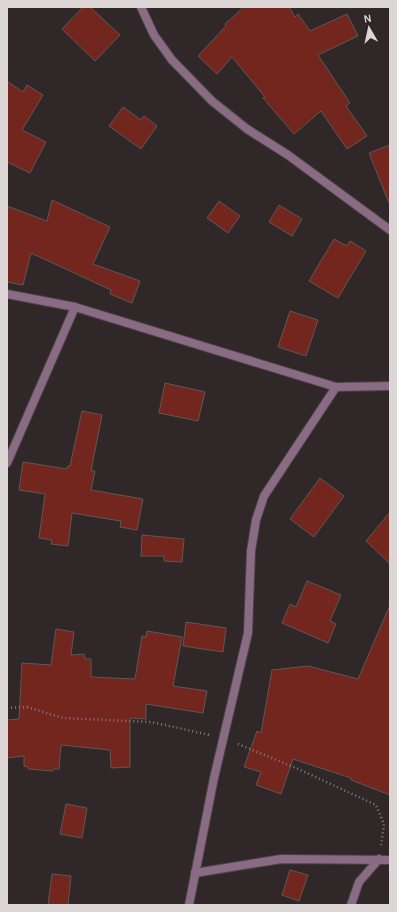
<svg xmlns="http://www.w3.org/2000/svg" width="397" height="912" font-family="Karla,sans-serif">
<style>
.building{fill:#72261d;stroke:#615755}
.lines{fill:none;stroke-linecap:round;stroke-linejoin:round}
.street-casing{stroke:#4c4345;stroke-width:10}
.path{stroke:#847d7e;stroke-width:2.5;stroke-dasharray:1 3;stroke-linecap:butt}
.street{stroke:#896c83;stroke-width:8}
</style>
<rect width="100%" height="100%" fill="#302729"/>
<g class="building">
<path d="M 83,7 L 90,7 L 120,35 L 95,61 L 62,29 Z"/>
<path d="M 244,7 L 289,7 L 295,17 L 298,14 L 310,31 L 347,14 L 358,36 L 318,55 L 350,103 L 346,106 L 367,136 L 347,149 L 321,111 L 294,134 L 263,98 L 265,97 L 232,57 L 217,74 L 198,56 L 226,26 L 225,24 Z"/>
<path d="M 7,81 L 23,92 L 27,85 L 43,95 L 22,130 L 46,142 L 30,173 L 7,162 Z"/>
<path d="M 123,107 L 141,120 L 144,116 L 157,126 L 141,149 L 109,126 Z"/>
<path d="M 390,145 L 390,203 L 389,203 L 369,153 Z"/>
<path d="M 52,200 L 110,227 L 93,264 L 140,281 L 132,303 L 110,294 L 111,290 L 31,253 L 23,285 L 7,282 L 7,206 L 47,221 Z"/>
<path d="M 219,201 L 240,216 L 228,233 L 207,218 Z"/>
<path d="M 279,205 L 302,219 L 292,236 L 269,222 Z"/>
<path d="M 334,239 L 347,246 L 350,241 L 366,251 L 338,298 L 309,281 Z"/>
<path d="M 290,311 L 318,320 L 306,356 L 278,347 Z"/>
<path d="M 165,383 L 205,392 L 198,421 L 159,413 Z"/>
<path d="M 82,411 L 102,415 L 91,471 L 95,471 L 91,490 L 143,499 L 137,530 L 120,527 L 121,521 L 72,513 L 68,546 L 51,544 L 52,540 L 39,538 L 45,494 L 19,490 L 23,462 L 67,469 L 68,466 L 70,466 Z"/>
<path d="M 320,478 L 344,496 L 314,537 L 290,519 Z"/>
<path d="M 390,512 L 390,564 L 366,541 Z"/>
<path d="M 142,535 L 184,539 L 182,562 L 164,561 L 164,556 L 141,556 Z"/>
<path d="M 307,581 L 341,595 L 330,621 L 336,624 L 328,643 L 282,623 L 290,604 L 296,607 Z"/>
<path d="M 390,605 L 390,795 L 351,780 L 351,778 L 293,759 L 281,794 L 256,785 L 261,772 L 244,767 L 257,731 L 261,733 L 272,670 L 308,666 L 358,679 Z"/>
<path d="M 186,622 L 226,628 L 223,652 L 183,646 Z"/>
<path d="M 56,629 L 74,632 L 71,655 L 84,654 L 85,659 L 91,659 L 91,677 L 135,679 L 142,636 L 146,637 L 147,631 L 182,637 L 173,686 L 207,691 L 203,713 L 146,704 L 146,719 L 130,718 L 130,767 L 111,768 L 110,750 L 61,745 L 59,769 L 53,769 L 53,771 L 28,769 L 28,767 L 24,766 L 24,756 L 7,758 L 7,720 L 19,719 L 22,663 L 51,665 Z"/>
<path d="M 66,804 L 87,808 L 82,838 L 60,834 Z"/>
<path d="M 290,870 L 308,875 L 299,901 L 282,895 Z"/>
<path d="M 52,874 L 71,876 L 68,905 L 48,905 Z"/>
</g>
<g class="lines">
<g class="street-casing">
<g id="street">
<path d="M 141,7 L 154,35 L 172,60 L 212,101 L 247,129 L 288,155 L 390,230"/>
<path d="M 7,294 L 75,307 L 336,387 L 390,386"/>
<path d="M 7,463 L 75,307"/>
<path d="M 195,873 L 281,859 L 390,860"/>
<path d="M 189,905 L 214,778 L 248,633 L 251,551 L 256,520 L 264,496 L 336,387"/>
<path d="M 351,905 L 359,882 L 379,859"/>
</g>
</g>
<g class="path">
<path d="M 7,708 L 27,707 L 63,718 L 151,722 L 210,735"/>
<path d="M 238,744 L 296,768 L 376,805 L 384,824 L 381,845"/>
</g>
<use href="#street" class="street"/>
</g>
<rect width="397" height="912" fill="none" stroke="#dcd6d7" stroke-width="16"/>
<g transform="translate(369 28) rotate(351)" stroke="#302729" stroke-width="3" paint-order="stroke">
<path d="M0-3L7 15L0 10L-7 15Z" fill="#dcd6d7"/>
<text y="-6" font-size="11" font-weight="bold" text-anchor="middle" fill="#dcd6d7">N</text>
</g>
</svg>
